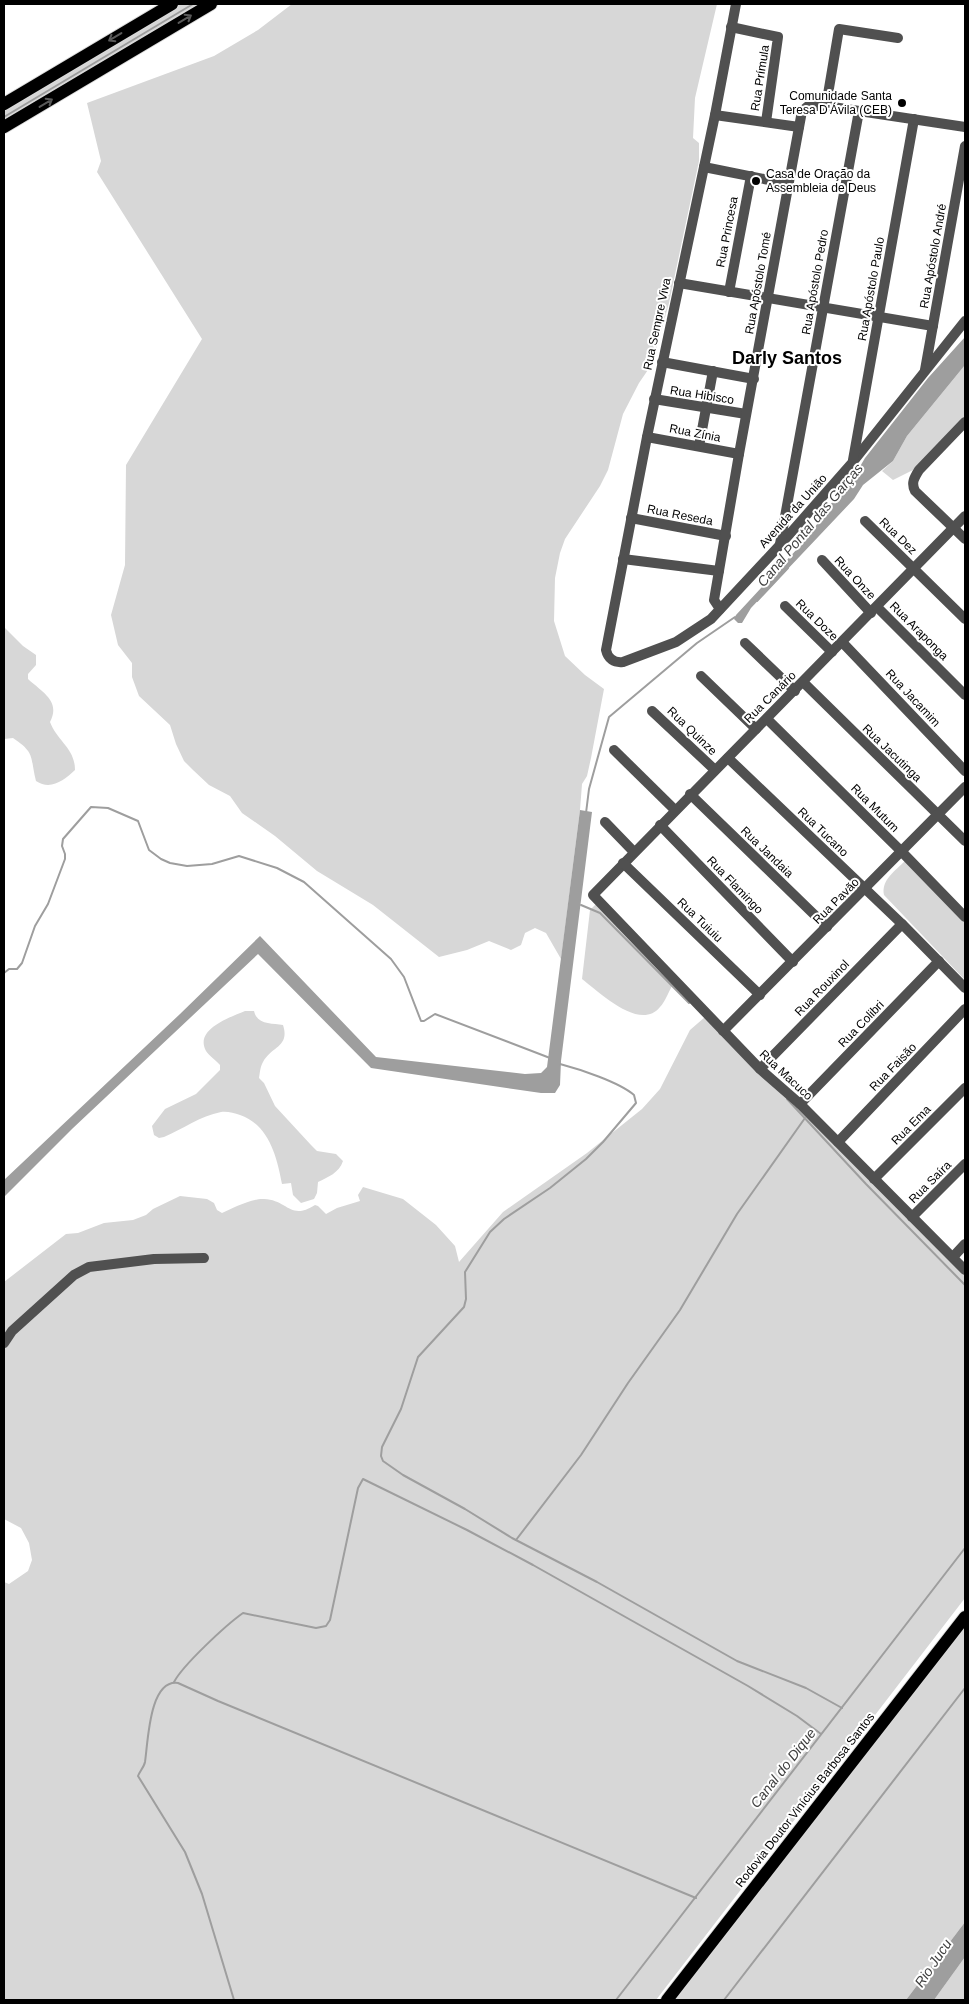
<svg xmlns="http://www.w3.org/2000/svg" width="969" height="2004" font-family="Arial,sans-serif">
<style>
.green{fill:#d7d7d7}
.water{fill:#9e9e9e}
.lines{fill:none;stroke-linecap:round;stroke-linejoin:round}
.stream{stroke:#9e9e9e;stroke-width:2}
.major-casing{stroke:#dbdbdb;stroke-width:14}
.minor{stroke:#505050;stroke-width:10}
.major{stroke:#000;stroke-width:12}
.oneway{stroke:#595959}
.poi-dot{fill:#000;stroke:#fff;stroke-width:2}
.labels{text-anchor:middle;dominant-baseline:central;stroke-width:4;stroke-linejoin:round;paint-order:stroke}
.street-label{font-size:12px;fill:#000;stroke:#fff}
.poi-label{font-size:12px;fill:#000;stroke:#fff;text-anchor:end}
.water-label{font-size:14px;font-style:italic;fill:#3f3f3f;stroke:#fff}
.district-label{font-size:18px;font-weight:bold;fill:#000;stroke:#fff}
</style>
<rect width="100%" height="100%" fill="#fff"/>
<g class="green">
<path d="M 180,4 L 204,4 L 4,123 L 4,109 Z"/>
<path d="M 292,4 L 717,4 L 695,98 L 693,138 L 699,143 L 699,161 L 669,303 L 652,364 L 639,383 L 623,414 L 608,470 L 600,486 L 565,539 L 560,553 L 555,578 L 554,621 L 565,656 L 585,675 L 604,689 L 591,758 L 587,776 L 582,784 L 580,810 L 561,959 L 546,933 L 535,928 L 525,933 L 521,945 L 511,950 L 489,941 L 467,950 L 439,957 L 373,905 L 317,871 L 275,836 L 242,813 L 230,796 L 209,785 L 193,770 L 184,761 L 176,744 L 170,725 L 139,696 L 132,677 L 132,663 L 118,645 L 111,615 L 125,565 L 126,465 L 202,339 L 97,172 L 101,161 L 87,103 L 214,56 L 258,30 Z"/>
<path d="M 965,365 L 965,417 L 913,470 L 893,480 L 882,471 L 893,461 L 907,436 Z"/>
<path d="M 4,627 L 23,646 L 36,655 L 36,665 L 28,674 L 28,679 C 42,692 61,701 50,722 C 57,741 75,748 75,770 C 64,780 51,791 36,781 C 30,758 36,753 13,738 L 4,739 Z"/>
<path d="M 905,861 L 965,923 L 965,980 L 884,895 C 881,880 895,871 905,861 Z"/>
<path d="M 597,903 L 672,986 C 668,993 665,1002 660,1007 C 640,1032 599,992 582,979 L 590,910 Z"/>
<path d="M 245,1011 L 254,1011 C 257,1025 272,1023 283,1025 C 290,1047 272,1046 263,1062 C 260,1067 260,1073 259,1078 L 264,1083 L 275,1106 L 311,1145 L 317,1151 L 336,1154 L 343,1161 C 339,1173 328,1177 318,1182 L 317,1193 L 314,1199 L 301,1203 L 293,1195 L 291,1183 L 282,1184 C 277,1157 269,1125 240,1115 C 234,1113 227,1111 221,1112 C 200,1116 183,1129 164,1137 L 159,1138 L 154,1135 L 152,1126 L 165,1109 L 196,1094 L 220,1070 L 220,1065 C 216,1060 209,1056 206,1051 C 194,1029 231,1017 245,1011 Z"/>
<path d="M 705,1017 L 965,1274 L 965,1598 L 656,2000 L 4,2000 L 4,1582 L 9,1584 L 28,1571 L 32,1560 L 29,1543 L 21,1528 L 4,1519 L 4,1282 L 66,1234 L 78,1233 L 104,1223 L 133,1220 L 146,1215 L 153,1209 L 180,1196 L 207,1199 L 214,1203 L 217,1210 L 222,1213 C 232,1208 253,1198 264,1199 C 288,1200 290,1221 315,1205 L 318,1206 L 326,1214 L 337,1208 L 360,1201 L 358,1195 L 363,1187 L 403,1199 L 436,1225 L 455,1246 L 459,1262 L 503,1212 L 587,1153 L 642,1109 L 660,1089 L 690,1030 Z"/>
<path d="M 965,1617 L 965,1922 L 906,2000 L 671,2000 Z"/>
<path d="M 965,1957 L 965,2000 L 934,2000 Z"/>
</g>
<g class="water">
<path d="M 965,337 L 965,365 L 907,436 L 893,461 L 863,485 L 854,499 L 751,608 L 742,623 L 738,623 L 734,619 L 736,615 L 810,535 L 828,507 L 852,480 L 865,458 L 928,378 Z"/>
<path d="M 580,810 L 592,812 L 561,1061 L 560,1085 L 555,1093 L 541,1093 L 371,1068 L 258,954 L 72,1129 L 4,1197 L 4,1180 L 180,1014 L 260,936 L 376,1057 L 525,1074 L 541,1073 L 547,1067 Z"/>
<path d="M 965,1922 L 965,1957 L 934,2000 L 906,2000 Z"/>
</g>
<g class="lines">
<g class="stream">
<path d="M 4,117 L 193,4"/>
<path d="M 757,601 L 788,568"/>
<path d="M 586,813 L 589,789 L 609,717 L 697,643 L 735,617"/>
<path d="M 581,905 L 600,913 L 689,1003"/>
<path d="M 4,973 L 9,969 L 17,969 L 22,963 L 35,926 L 48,904 L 65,859 L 65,854 L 62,846 L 63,839 L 91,807 L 108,808 L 138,821 L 149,850 L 161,859 L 170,863 L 187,866 L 212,864 L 239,856 L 277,868 L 304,882 L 391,959 L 404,977 L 421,1021 L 424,1021 L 435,1014 L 550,1058"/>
<path d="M 560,1064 C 579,1069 619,1082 634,1095 L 636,1103 L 603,1142 L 586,1159 L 550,1188 L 504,1219 L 490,1232 L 465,1272 L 466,1299 L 464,1307 L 418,1357 L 401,1409 L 382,1447 L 381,1456 L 383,1461 L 403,1475 L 465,1509 L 512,1538 L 597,1582 L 737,1661 L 806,1688 L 842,1708"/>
<path d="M 787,1099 L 866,1184 L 965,1285"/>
<path d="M 516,1540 L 581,1455 L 628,1383 L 680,1310 L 737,1214 L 805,1118"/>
<path d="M 174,1682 C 183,1665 226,1625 243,1613 L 316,1628 L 326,1626 L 330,1620 L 358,1488 L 363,1479 L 467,1530 L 533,1565 L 748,1686 L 797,1716 L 821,1734"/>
<path d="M 234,2000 L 202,1894 L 185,1852 L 138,1776 C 140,1771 144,1767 145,1762 C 148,1743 149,1679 178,1683 L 218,1701 L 696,1898"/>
<path d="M 616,2000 L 965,1548"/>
<path d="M 724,2000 L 965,1688"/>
</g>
<g class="major-casing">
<g id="major">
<path d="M 4,104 L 172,4"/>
<path d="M 4,127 L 211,4"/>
<path d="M 667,2000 L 965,1617"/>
</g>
</g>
<g class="minor">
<path d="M 736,4 L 715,115 L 647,437 L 606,650 C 608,659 614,663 623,662 L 676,642 L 711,619 L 780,545 L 852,463 L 965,321"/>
<path d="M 731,27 L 778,37 L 766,122"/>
<path d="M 826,106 L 839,29 L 898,38"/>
<path d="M 715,115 L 799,127"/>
<path d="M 704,167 L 789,184"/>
<path d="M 679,283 L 933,326"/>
<path d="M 729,292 L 751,176"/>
<path d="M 662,362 L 754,379"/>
<path d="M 925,370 L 965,146"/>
<path d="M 654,399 L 746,414"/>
<path d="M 965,422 L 919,470 C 914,478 911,483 915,491 L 965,539"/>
<path d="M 647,437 L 739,454"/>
<path d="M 699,446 L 713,371"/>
<path d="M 853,460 L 914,119"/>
<path d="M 965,516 L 593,895 L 760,1069 L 800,1104 L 965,1270"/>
<path d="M 631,518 L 726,536"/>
<path d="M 865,521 L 965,619"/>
<path d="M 780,544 L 859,111"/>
<path d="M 623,559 L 719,571"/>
<path d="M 822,560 L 871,613"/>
<path d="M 785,606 L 832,652"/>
<path d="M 877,607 L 965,695"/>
<path d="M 720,609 L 714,600 L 739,454 L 802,111 L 808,106 L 826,106 L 965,127"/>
<path d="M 842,642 L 965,771"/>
<path d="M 745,643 L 795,691"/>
<path d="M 701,676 L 756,729"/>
<path d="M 803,682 L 965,841"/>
<path d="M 652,711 L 715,770"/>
<path d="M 767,719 L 902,852 L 965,917"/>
<path d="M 614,750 L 675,810"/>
<path d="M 728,758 L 902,924 L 965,988"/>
<path d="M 690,794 L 827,927"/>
<path d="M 605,822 L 634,852"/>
<path d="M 660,825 L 793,962"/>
<path d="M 623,863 L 760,995"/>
<path d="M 723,1031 L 965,787"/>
<path d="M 760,1069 L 902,924"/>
<path d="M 800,1104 L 939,961"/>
<path d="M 838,1142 L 965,1009"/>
<path d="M 874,1179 L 965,1088"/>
<path d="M 912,1217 L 965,1164"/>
<path d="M 953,1257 L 965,1244"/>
<path d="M 4,1343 L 12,1331 L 74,1275 L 89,1267 L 154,1259 L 204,1258"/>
</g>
<use href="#major" class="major"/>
</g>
<defs><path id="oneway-shaft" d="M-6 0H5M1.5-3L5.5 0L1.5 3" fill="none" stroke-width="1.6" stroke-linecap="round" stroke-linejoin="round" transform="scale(1.25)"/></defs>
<g class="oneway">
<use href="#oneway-shaft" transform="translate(185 19) rotate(-31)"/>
<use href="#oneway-shaft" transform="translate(115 37) rotate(149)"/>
<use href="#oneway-shaft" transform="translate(46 103) rotate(-31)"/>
</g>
<g class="poi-dot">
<circle cx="902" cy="103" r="5"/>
<circle cx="756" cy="181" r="5"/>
</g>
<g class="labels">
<g class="street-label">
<text transform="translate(760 78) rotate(-81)">Rua Prímula</text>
<text transform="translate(727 232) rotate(-79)">Rua Princesa</text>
<text transform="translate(933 256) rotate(-80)">Rua Apóstolo André</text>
<text transform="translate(815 282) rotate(-80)">Rua Apóstolo Pedro</text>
<text transform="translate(758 283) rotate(-80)">Rua Apóstolo Tomé</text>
<text transform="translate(871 289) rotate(-80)">Rua Apóstolo Paulo</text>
<text transform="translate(657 324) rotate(-78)">Rua Sempre Viva</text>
<text transform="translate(702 395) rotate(9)">Rua Hibisco</text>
<text transform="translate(695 433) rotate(11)">Rua Zínia</text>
<text transform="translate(793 511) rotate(-48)">Avenida da União</text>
<text transform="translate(680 515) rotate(11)">Rua Reseda</text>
<text transform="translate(898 536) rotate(44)">Rua Dez</text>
<text transform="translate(855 578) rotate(47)">Rua Onze</text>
<text transform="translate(817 620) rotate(44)">Rua Doze</text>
<text transform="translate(919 631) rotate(45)">Rua Araponga</text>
<text transform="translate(770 697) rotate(-45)">Rua Canário</text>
<text transform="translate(913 698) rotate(47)">Rua Jacamim</text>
<text transform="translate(692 731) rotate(44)">Rua Quinze</text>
<text transform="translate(892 753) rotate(44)">Rua Jacutinga</text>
<text transform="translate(875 808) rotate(45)">Rua Mutum</text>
<text transform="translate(823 832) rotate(44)">Rua Tucano</text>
<text transform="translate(767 852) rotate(44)">Rua Jandaia</text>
<text transform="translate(735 885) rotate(46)">Rua Flamingo</text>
<text transform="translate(836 901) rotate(-45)">Rua Pavão</text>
<text transform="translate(700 920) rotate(44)">Rua Tuiuiu</text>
<text transform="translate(822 988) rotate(-46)">Rua Rouxinol</text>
<text transform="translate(861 1024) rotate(-46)">Rua Colibri</text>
<text transform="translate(893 1067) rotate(-46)">Rua Faisão</text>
<text transform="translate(786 1075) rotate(43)">Rua Macuco</text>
<text transform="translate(911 1125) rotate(-45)">Rua Ema</text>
<text transform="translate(930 1182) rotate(-45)">Rua Saíra</text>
<text transform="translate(805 1800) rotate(-52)">Rodovia Doutor Vinícius Barbosa Santos</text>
</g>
<g class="poi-label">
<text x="892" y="96">Comunidade Santa<tspan x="892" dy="14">Teresa D'Ávila (CEB)</tspan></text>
<text x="766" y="174" text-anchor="start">Casa de Oração da<tspan x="766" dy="14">Assembleia de Deus</tspan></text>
</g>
<g class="water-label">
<text transform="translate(810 525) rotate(-50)">Canal Pontal das Garças</text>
<text transform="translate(783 1768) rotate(-52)">Canal do Dique</text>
<text transform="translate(933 1963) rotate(-56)">Rio Jucu</text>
</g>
<g class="district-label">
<text x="787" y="358">Darly Santos</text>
</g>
</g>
<rect width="969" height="2004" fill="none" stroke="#000000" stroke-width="10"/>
</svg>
